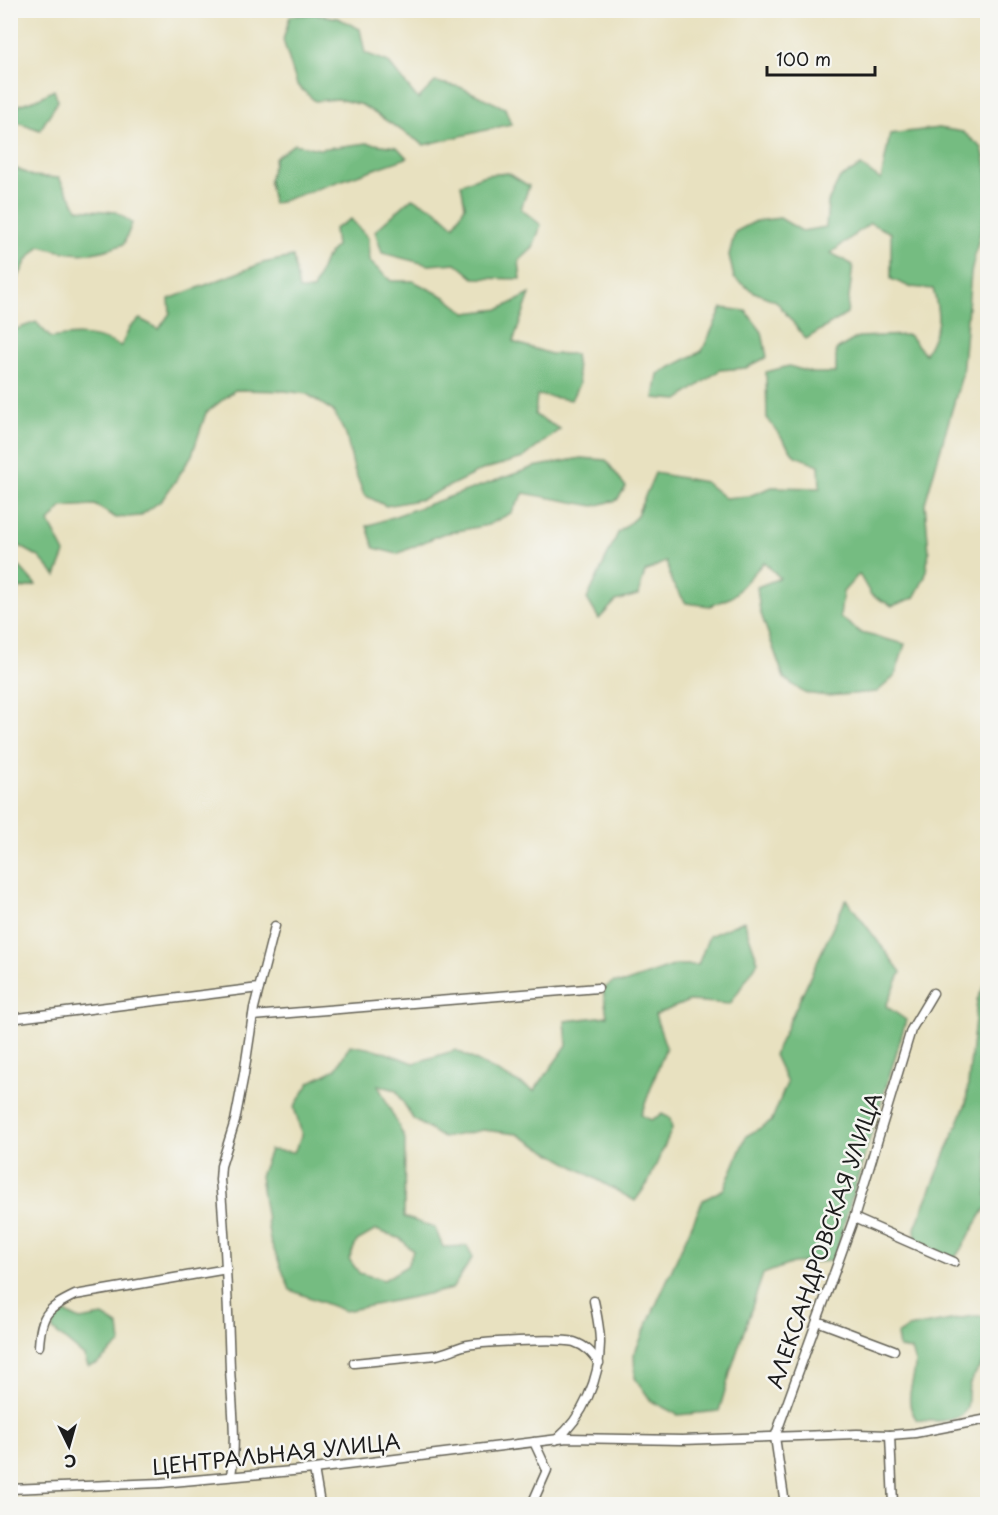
<svg xmlns="http://www.w3.org/2000/svg" width="998" height="1515" font-family="'Playpen Sans',sans-serif">
<style>
.forest{fill:#75bc81;stroke:#486c4e;stroke-width:1.5;fill-rule:evenodd}
.lines{fill:none;stroke-linecap:round;stroke-linejoin:round}
.minor-casing{stroke:#636155;stroke-width:11}
.minor{stroke:#fff;stroke-width:8}
.labels{text-anchor:middle;dominant-baseline:central;stroke-width:5;stroke-linejoin:round;paint-order:stroke}
.street-label{font-size:21px;fill:#1c1c1c;stroke:#f6f6f2}
</style>
<rect width="100%" height="100%" fill="#f6f6f2"/>
<filter id="ink" filterUnits="userSpaceOnUse"><feTurbulence type="fractalNoise" baseFrequency=".0167" numOctaves="2"/><feDisplacementMap in="SourceGraphic" scale="12" xChannelSelector="R" yChannelSelector="G"/><feConvolveMatrix kernelMatrix="1 2 1 2 8 2 1 2 1" color-interpolation-filters="sRGB"/></filter>
<filter id="wash" filterUnits="userSpaceOnUse"><feTurbulence type="fractalNoise" baseFrequency=".008" numOctaves="4" result="noise"/><feDisplacementMap in="SourceGraphic" scale="24" xChannelSelector="R" yChannelSelector="G"/><feGaussianBlur stdDeviation="1.35" result="paint"/><feColorMatrix in="noise" values="0 0 0 0 0 0 0 0 0 0 0 0 0 0 0 0 0 1.4 0 .05"/><feComposite in="paint" operator="in"/></filter>
<g filter="url(#wash)">
<rect width="100%" height="100%" fill="#e8e1c0"/>
<g class="forest">
<path d="M 314,14 L 338,18 L 360,29 L 365,53 L 388,62 L 418,99 L 435,82 L 460,87 L 505,108 L 511,124 L 424,145 L 362,105 L 338,99 L 315,101 L 297,85 L 283,40 L 290,16 Z"/>
<path d="M 54,90 L 58,101 L 40,130 L 17,122 L 18,105 L 37,99 Z"/>
<path d="M 939,128 L 963,132 L 982,148 L 987,169 L 988,198 L 971,273 L 962,375 L 925,503 L 929,552 L 925,577 L 914,598 L 892,606 L 871,595 L 859,574 L 843,592 L 840,617 L 861,633 L 905,644 L 895,676 L 877,692 L 828,696 L 804,693 L 784,678 L 760,611 L 757,587 L 780,578 L 764,562 L 732,597 L 710,606 L 686,603 L 672,583 L 666,561 L 645,572 L 638,595 L 616,601 L 599,619 L 587,599 L 618,533 L 636,517 L 655,473 L 705,482 L 725,498 L 749,496 L 772,487 L 820,488 L 819,465 L 795,456 L 767,418 L 766,372 L 789,366 L 812,373 L 836,373 L 836,350 L 858,337 L 909,335 L 925,354 C 940,327 941,318 933,289 L 910,287 L 891,279 L 891,233 L 870,223 L 831,253 L 853,265 L 847,314 L 806,339 L 776,301 L 754,292 L 734,278 L 729,255 L 735,232 L 756,221 L 780,218 L 802,231 L 826,227 L 828,202 L 840,178 L 861,166 L 881,180 L 890,134 Z"/>
<path d="M 367,143 L 397,147 L 407,158 L 273,204 L 269,181 L 275,158 L 294,144 L 319,149 Z"/>
<path d="M 11,166 L 32,176 L 59,178 L 78,209 L 116,212 L 132,223 L 124,244 C 91,257 74,256 40,246 L 27,260 L 18,278 L 11,283 Z"/>
<path d="M 508,173 L 529,186 L 521,209 L 541,225 L 533,248 L 519,261 L 521,279 L 474,278 L 456,263 L 429,265 L 382,253 L 375,231 L 412,198 L 435,209 L 454,226 L 465,206 L 461,184 L 485,175 Z"/>
<path d="M 351,219 L 368,238 L 369,261 L 391,281 L 413,281 L 445,297 L 466,313 L 500,309 L 530,294 L 513,342 L 551,354 L 575,354 L 579,384 L 571,400 L 537,395 L 535,415 L 560,429 L 523,458 L 482,470 L 423,499 L 386,506 L 364,495 L 354,469 L 346,435 L 333,411 L 307,394 L 285,391 L 235,390 L 206,413 L 192,455 L 176,480 L 162,500 L 140,516 L 116,518 L 95,505 L 62,507 L 49,522 L 65,553 L 56,576 L 39,557 L 11,541 L 11,331 L 36,322 L 51,338 C 78,333 95,334 121,346 L 130,327 L 140,319 L 159,329 L 170,313 L 169,299 L 263,263 L 293,257 L 299,290 L 313,290 L 325,259 L 336,246 L 334,229 Z"/>
<path d="M 722,308 L 746,311 L 762,332 L 767,357 L 746,368 L 720,370 L 678,400 L 654,398 L 658,374 L 702,351 Z"/>
<path d="M 581,458 L 606,460 L 626,487 L 617,500 L 594,506 L 524,493 L 511,513 L 488,525 L 442,534 L 397,554 L 374,548 L 367,526 L 534,467 Z"/>
<path d="M 11,563 L 21,568 L 36,585 L 15,590 L 11,588 Z"/>
<path d="M 846,899 L 901,972 L 886,1006 L 906,1020 C 883,1101 855,1180 834,1261 L 793,1263 L 763,1274 L 731,1370 L 719,1411 L 678,1415 L 651,1401 L 635,1378 L 634,1354 L 703,1200 L 724,1189 L 746,1136 L 771,1122 L 787,1083 L 774,1055 Z"/>
<path d="M 744,921 L 758,962 L 730,1004 L 689,1001 L 655,1015 L 666,1047 L 641,1115 L 651,1120 L 662,1114 L 670,1118 L 672,1129 L 648,1183 L 635,1201 L 517,1134 L 483,1130 L 443,1138 L 413,1119 L 396,1090 L 378,1085 L 405,1139 L 404,1217 L 435,1228 L 443,1247 L 467,1246 L 473,1257 L 452,1289 L 345,1311 L 290,1290 L 270,1240 L 260,1176 L 270,1150 L 294,1152 L 302,1135 L 294,1107 L 310,1082 L 336,1069 L 350,1045 L 378,1050 L 414,1063 L 456,1050 L 534,1091 L 567,1045 L 565,1021 L 607,1016 L 603,989 L 613,982 L 624,983 L 676,965 L 698,965 L 709,936 ZM 376,1230 L 401,1239 L 413,1251 L 407,1266 L 384,1280 L 359,1273 L 349,1259 L 357,1241 Z"/>
<path d="M 987,980 L 987,1209 L 985,1209 C 974,1226 966,1243 954,1259 L 916,1241 L 915,1228 L 966,1103 L 977,1000 Z"/>
<path d="M 66,1313 L 80,1320 L 103,1316 L 119,1326 L 121,1343 L 97,1364 L 88,1366 L 84,1356 L 53,1330 L 54,1316 Z"/>
<path d="M 973,1316 L 987,1316 L 987,1358 C 981,1366 972,1376 969,1386 C 967,1393 969,1403 966,1410 C 958,1424 930,1421 917,1420 C 898,1395 923,1375 912,1350 L 899,1348 L 897,1335 L 908,1328 Z"/>
</g>
</g>
<g filter="url(#ink)">
<g class="lines">
<g class="minor-casing">
<g id="minor">
<path d="M 253,1016 L 598,988"/>
<path d="M 10,1019 L 259,988"/>
<path d="M 854,1218 L 954,1262"/>
<path d="M 817,1321 L 894,1350"/>
<path d="M 39,1346 C 41,1315 46,1309 75,1295 L 227,1269"/>
<path d="M 354,1363 L 436,1355 C 446,1353 453,1349 463,1346 C 478,1342 559,1338 574,1342 C 586,1346 592,1353 599,1363"/>
<path d="M 890,1435 L 893,1504"/>
<path d="M 556,1440 C 583,1418 600,1378 600,1343 C 600,1329 597,1315 594,1301"/>
<path d="M 314,1469 L 320,1504"/>
<path d="M 231,1475 C 237,1441 232,1404 230,1369 C 228,1306 226,1243 220,1180 L 221,1166 L 235,1121 L 244,1074 L 254,1008 L 275,926"/>
<path d="M 10,1489 L 161,1483 L 314,1469 L 567,1438 L 682,1440 L 857,1434 L 890,1435 L 915,1433 L 988,1419"/>
<path d="M 532,1504 L 547,1470 L 534,1442"/>
<path d="M 785,1504 L 775,1437 L 854,1218 L 911,1030 L 933,993"/>
</g>
</g>
<use href="#minor" class="minor"/>
</g>
</g>
<g class="labels">
<g class="street-label">
<text transform="translate(823 1240) rotate(-71)">АЛЕКСАНДРОВСКАЯ УЛИЦА</text>
<text transform="translate(276 1453) rotate(-6)">ЦЕНТРАЛЬНАЯ УЛИЦА</text>
</g>
</g>
<rect width="998" height="1515" fill="none" stroke="#f6f6f2" stroke-width="36"/>
<g transform="translate(69 1446) rotate(175)" stroke="#f6f6f2" stroke-width="4.5" paint-order="stroke">
<path d="M0-4.5L10 22L0 15L-10 22Z" fill="#1c1c1c"/>
<text y="-9" font-size="16" font-weight="bold" text-anchor="middle" fill="#1c1c1c">С</text>
</g>
<path d="M767 66v9h108v-9" fill="none" stroke="#1c1c1c" stroke-width="3"/>
<text x="776" y="66" font-size="18" fill="#1c1c1c" stroke="#f6f6f2" stroke-width="4.5" paint-order="stroke">100 m</text>
</svg>
